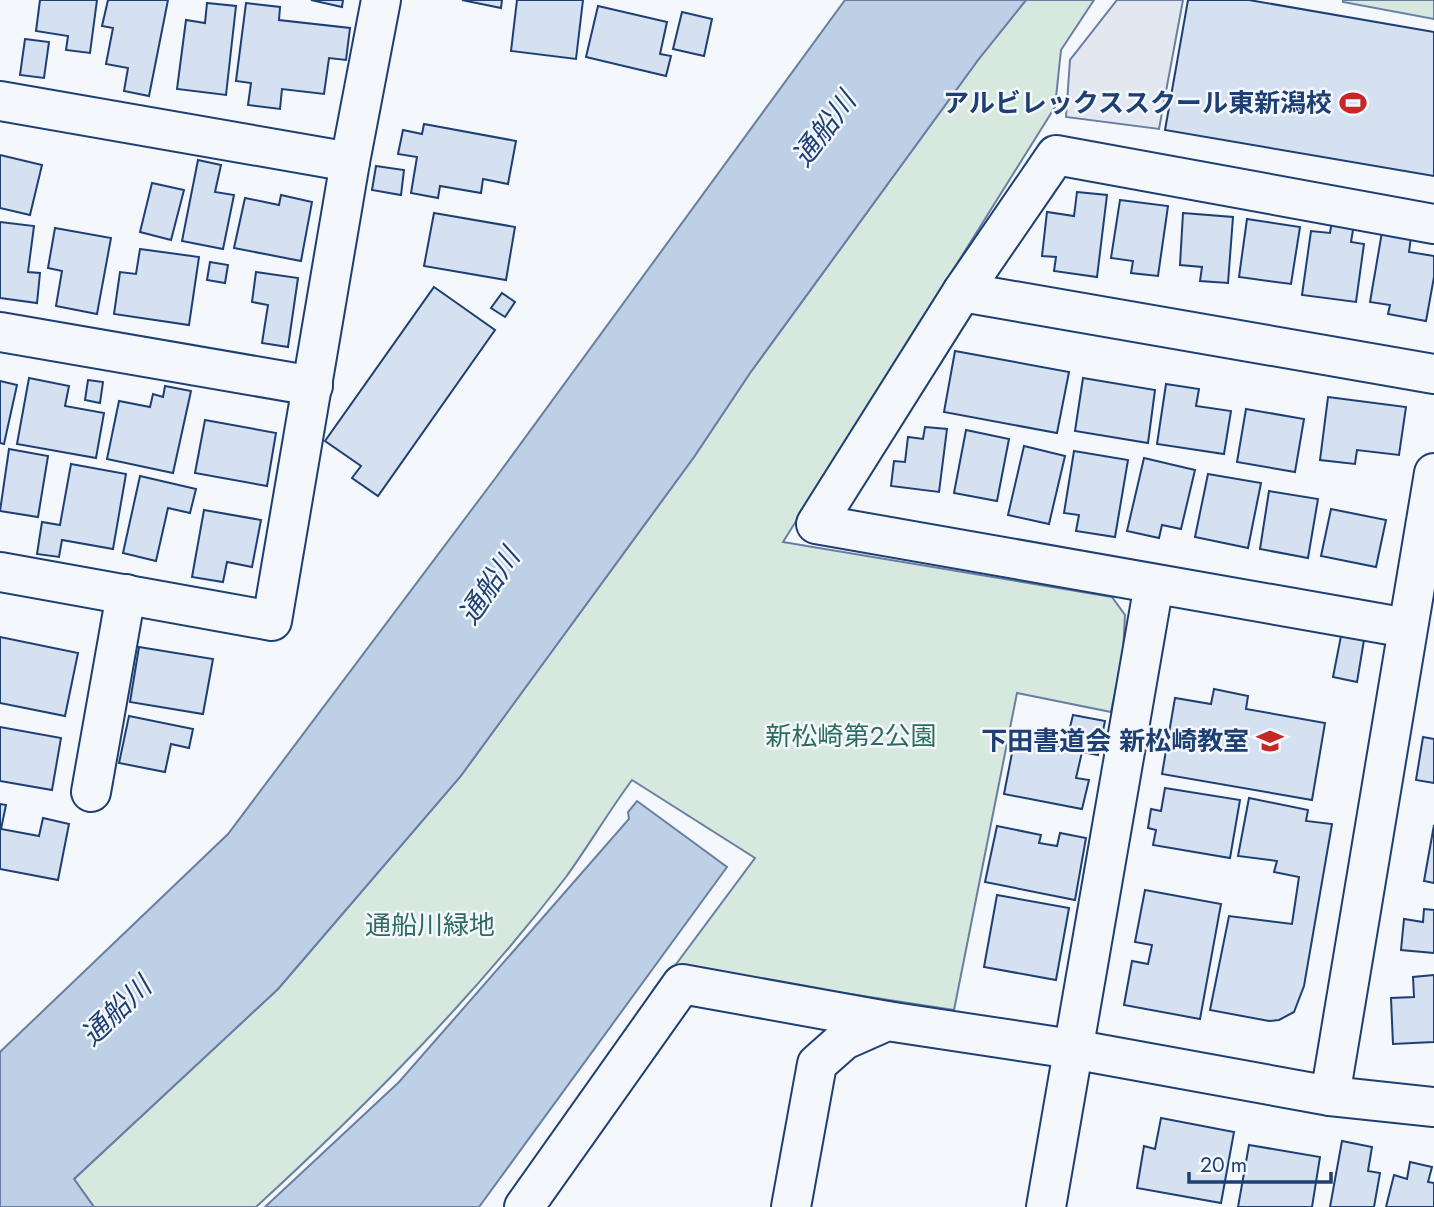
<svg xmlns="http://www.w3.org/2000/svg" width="1434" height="1207" font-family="Jost,'Noto Sans JP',sans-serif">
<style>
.green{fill:#d7e8df;stroke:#687fa3;stroke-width:2}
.parking{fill:#e3e8f0;stroke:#687fa3;stroke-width:2}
.water{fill:#bed0e5;stroke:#687fa3;stroke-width:2}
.building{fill:#d5e0f0;stroke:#1d3f73;stroke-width:2}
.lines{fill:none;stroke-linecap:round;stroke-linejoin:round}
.minor-casing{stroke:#1d3f73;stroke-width:42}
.tertiary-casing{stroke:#1d3f73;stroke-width:42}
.minor{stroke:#f4f7fb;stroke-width:38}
.tertiary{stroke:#f4f7fb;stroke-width:38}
.labels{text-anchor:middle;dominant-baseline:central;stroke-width:5;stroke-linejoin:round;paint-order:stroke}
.poi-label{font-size:26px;font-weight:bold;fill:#1d3f73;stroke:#f4f7fb;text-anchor:end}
.park-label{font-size:26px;fill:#2c6c60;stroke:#f4f7fb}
.water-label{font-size:28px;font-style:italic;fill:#1d3f73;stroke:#f4f7fb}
</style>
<rect width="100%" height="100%" fill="#f4f7fb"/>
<g class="green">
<path d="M 1026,0 L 1094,0 L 1061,50 L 1055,107 L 783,542 L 1112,597 L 1125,615 L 1123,654 L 1111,712 L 1017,693 L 954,1010 L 674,967 L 755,858 L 632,780 C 609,811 589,845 566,877 C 474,997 367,1105 256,1207 L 94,1207 L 74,1179 L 278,989 L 460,777 L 694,457 L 750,373 L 978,60 Z"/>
<path d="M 1343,0 L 1434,0 L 1434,19 L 1343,2 Z"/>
</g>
<path class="parking" d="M 1117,0 L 1183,0 L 1159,129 L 1066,117 L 1070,60 Z"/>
<g class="water">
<path d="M 845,0 L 1026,0 L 978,60 L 750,373 L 694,457 L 460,777 L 278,989 L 74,1179 L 94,1207 L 0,1207 L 0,1052 L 228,834 L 497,476 Z"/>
<path d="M 637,801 L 727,867 L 479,1207 L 265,1207 L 399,1082 L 629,819 L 628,812 Z"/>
</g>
<g class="building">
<path d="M 40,0 L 97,0 L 90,53 L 66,50 L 68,36 L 36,31 Z"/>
<path d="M 108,0 L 168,0 L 149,96 L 124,91 L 128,68 L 106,64 L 113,28 L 102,26 Z"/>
<path d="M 311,0 L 343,0 L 342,7 Z"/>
<path d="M 462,0 L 502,0 L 501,8 Z"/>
<path d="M 517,0 L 583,0 L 576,59 L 511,51 Z"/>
<path d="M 1188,0 L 1249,0 L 1434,32 L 1434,176 L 1165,130 Z"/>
<path d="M 207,3 L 236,6 L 226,95 L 177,89 L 186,20 L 205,23 Z"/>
<path d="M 246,3 L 280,7 L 279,20 L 350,28 L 346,60 L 329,58 L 324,94 L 282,89 L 280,109 L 248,105 L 251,83 L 236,81 Z"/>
<path d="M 598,6 L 667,22 L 660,54 L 671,56 L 666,76 L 586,57 Z"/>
<path d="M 682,12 L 712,19 L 704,56 L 673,49 Z"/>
<path d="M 25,39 L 49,42 L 44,78 L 20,75 Z"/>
<path d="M 424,124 L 516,141 L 508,184 L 483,179 L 481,193 L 440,186 L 438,198 L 411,193 L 417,157 L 398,154 L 403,130 L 422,134 Z"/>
<path d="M 0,155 L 42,165 L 30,215 L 0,208 Z"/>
<path d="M 198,160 L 221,165 L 215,192 L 234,195 L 223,249 L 182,241 Z"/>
<path d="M 376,166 L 404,170 L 401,195 L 372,190 Z"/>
<path d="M 152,183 L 184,190 L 171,240 L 140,232 Z"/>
<path d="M 1077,192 L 1107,195 L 1097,277 L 1054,271 L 1056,257 L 1042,256 L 1047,212 L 1074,216 Z"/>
<path d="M 281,195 L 312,202 L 301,261 L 234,248 L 245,198 L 279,205 Z"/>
<path d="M 1120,200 L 1168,206 L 1158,276 L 1131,273 L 1133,261 L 1111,258 Z"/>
<path d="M 434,213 L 515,227 L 506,280 L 424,266 Z"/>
<path d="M 1183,213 L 1233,217 L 1228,283 L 1200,281 L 1202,267 L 1180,265 Z"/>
<path d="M 1247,219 L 1300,227 L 1291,284 L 1239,277 Z"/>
<path d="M 1332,221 L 1354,224 L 1351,242 L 1364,244 L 1356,302 L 1302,295 L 1311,231 L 1330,233 Z"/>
<path d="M 0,222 L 34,226 L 28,272 L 40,273 L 37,303 L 0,298 Z"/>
<path d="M 55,228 L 111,238 L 97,314 L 56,306 L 62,271 L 48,268 Z"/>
<path d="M 1382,232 L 1411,237 L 1409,252 L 1434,256 L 1434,277 L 1426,321 L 1388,314 L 1390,305 L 1370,302 Z"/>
<path d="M 140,249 L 199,257 L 189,325 L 114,314 L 120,272 L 136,274 Z"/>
<path d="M 210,262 L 228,265 L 225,283 L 207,280 Z"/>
<path d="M 256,272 L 298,278 L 288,347 L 262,343 L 268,305 L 252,302 Z"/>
<path d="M 434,287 L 495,330 L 378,496 L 352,478 L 361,466 L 325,441 Z"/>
<path d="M 502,293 L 515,302 L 505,317 L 491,308 Z"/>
<path d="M 955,351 L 1069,372 L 1057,433 L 944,412 Z"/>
<path d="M 29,378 L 69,386 L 65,406 L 104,413 L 96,458 L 17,444 Z"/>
<path d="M 1083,378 L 1155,390 L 1148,443 L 1075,431 Z"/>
<path d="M 88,380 L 103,382 L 100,403 L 85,400 Z"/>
<path d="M 0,381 L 17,385 L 4,444 L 0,443 Z"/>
<path d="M 1166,384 L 1199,389 L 1196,406 L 1231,411 L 1224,454 L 1157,444 Z"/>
<path d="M 165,386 L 191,391 L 173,473 L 107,459 L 119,401 L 150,407 L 153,394 L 163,397 Z"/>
<path d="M 1328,397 L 1406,407 L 1399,455 L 1357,450 L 1355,464 L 1320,460 Z"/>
<path d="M 1246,409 L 1304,419 L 1295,472 L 1237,462 Z"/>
<path d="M 205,420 L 276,433 L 267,486 L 195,473 Z"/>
<path d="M 925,427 L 947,429 L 939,492 L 891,486 L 894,461 L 905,462 L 908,437 L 923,439 Z"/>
<path d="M 966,430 L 1009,439 L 997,501 L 954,493 Z"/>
<path d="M 1024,446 L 1065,456 L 1049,524 L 1008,515 Z"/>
<path d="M 9,449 L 48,456 L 38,517 L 0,511 Z"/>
<path d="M 1074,451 L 1128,460 L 1115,537 L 1076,531 L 1079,515 L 1064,513 Z"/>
<path d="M 1144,458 L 1195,470 L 1181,529 L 1162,525 L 1159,538 L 1127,531 Z"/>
<path d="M 71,464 L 126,474 L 113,549 L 62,540 L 59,557 L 37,554 L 42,522 L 60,525 Z"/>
<path d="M 1208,474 L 1261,483 L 1248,548 L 1195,537 Z"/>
<path d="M 140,476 L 196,489 L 190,513 L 168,508 L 156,561 L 123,553 Z"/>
<path d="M 1269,491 L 1318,499 L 1308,558 L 1260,549 Z"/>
<path d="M 1331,509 L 1386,520 L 1376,567 L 1321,556 Z"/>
<path d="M 204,510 L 261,520 L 252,567 L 227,562 L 223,582 L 192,577 Z"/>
<path d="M 1341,636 L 1364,640 L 1357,682 L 1333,677 Z"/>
<path d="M 0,637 L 78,653 L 65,716 L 0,703 Z"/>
<path d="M 139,647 L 213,659 L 203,714 L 130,702 Z"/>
<path d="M 1214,689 L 1248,696 L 1246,709 L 1325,723 L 1312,800 L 1162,774 L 1175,698 L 1211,704 Z"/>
<path d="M 1073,715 L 1105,721 L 1098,755 L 1082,752 L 1076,778 L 1089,780 L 1082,809 L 1004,794 L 1015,738 L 1065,748 Z"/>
<path d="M 129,716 L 193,729 L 189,748 L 171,744 L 165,772 L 119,763 Z"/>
<path d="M 0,727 L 61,738 L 52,790 L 0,781 Z"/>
<path d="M 1423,737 L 1434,739 L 1434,783 L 1416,780 Z"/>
<path d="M 1165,788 L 1240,800 L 1230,858 L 1153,845 L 1156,830 L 1148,828 L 1151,809 L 1161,811 Z"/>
<path d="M 1249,798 L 1308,810 L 1306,821 L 1332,824 L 1304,986 L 1294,1012 L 1279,1020 L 1269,1021 L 1210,1010 L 1229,916 L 1292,924 L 1299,877 L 1274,872 L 1277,861 L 1238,856 Z"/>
<path d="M 0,804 L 6,805 L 1,829 L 39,836 L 43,818 L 69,824 L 58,880 L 0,869 Z"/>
<path d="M 1434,825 L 1434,883 L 1424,881 Z"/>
<path d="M 997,826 L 1041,835 L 1039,843 L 1057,846 L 1060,833 L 1086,838 L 1075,900 L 985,882 Z"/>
<path d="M 1145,890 L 1221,904 L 1200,1019 L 1124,1005 L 1132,961 L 1148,964 L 1152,945 L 1135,942 Z"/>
<path d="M 997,895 L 1069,908 L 1056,980 L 984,967 Z"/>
<path d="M 1424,909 L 1434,910 L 1434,953 L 1401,950 L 1404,919 L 1423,922 Z"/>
<path d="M 1434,975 L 1434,1042 L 1393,1044 L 1391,998 L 1414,997 L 1413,977 Z"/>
<path d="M 1161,1118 L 1234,1132 L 1221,1203 L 1137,1188 L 1144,1146 L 1155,1149 Z"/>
<path d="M 1342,1141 L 1372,1147 L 1368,1171 L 1380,1173 L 1374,1207 L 1330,1207 Z"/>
<path d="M 1249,1145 L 1320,1157 L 1312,1207 L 1238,1207 Z"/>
<path d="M 1410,1162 L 1432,1167 L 1428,1182 L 1434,1183 L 1434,1207 L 1386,1207 L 1394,1175 L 1407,1179 Z"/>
</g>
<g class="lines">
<g class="minor-casing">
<g id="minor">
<path d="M 0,101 L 350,162"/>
<path d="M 962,292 L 1434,374"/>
<path d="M 0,332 L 313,386"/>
<path d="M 0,572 L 272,621 L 350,162 L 381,0"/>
<path d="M 1407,628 L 816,524 L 962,292 L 1056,155 L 1434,224"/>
<path d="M 91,792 L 126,594"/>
<path d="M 1330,1096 L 1434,473"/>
<path d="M 524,1207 L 682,984 L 887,1021"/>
<path d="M 1046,1207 L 1154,584"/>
</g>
</g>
<g class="tertiary-casing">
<path id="tertiary" d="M 791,1207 L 817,1064 L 844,1040 L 887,1021 L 1072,1049 L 1330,1096 L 1434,1107"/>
</g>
<use href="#minor" class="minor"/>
<use href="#tertiary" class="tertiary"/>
</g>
<defs>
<g id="stadium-bare" transform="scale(2.1)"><path d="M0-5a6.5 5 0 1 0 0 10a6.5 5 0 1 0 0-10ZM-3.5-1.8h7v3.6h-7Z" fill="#c62828" stroke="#f4f7fb" stroke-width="2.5" paint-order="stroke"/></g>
<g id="school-bare" transform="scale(2.1)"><path d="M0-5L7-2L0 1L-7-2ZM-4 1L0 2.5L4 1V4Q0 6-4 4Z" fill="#c62828" stroke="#f4f7fb" stroke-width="2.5" paint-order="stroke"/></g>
</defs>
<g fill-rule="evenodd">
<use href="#stadium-bare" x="1353" y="103"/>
<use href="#school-bare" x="1270" y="741"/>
</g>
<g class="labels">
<g class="poi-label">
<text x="1332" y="103">アルビレックススクール東新潟校</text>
<text x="1249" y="741">下田書道会 新松崎教室</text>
</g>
<g class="park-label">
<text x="851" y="736">新松崎第２公園</text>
<text x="430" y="925">通船川緑地</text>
</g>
<g class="water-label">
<text transform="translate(824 129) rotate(-53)">通船川</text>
<text transform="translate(489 586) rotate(-56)">通船川</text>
<text transform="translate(116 1011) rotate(-44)">通船川</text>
</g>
</g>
<path d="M1189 1172v10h142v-10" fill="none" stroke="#1d3f73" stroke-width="3.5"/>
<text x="1200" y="1172" font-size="21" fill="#1d3f73" stroke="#f4f7fb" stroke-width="5" paint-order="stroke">20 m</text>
</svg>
